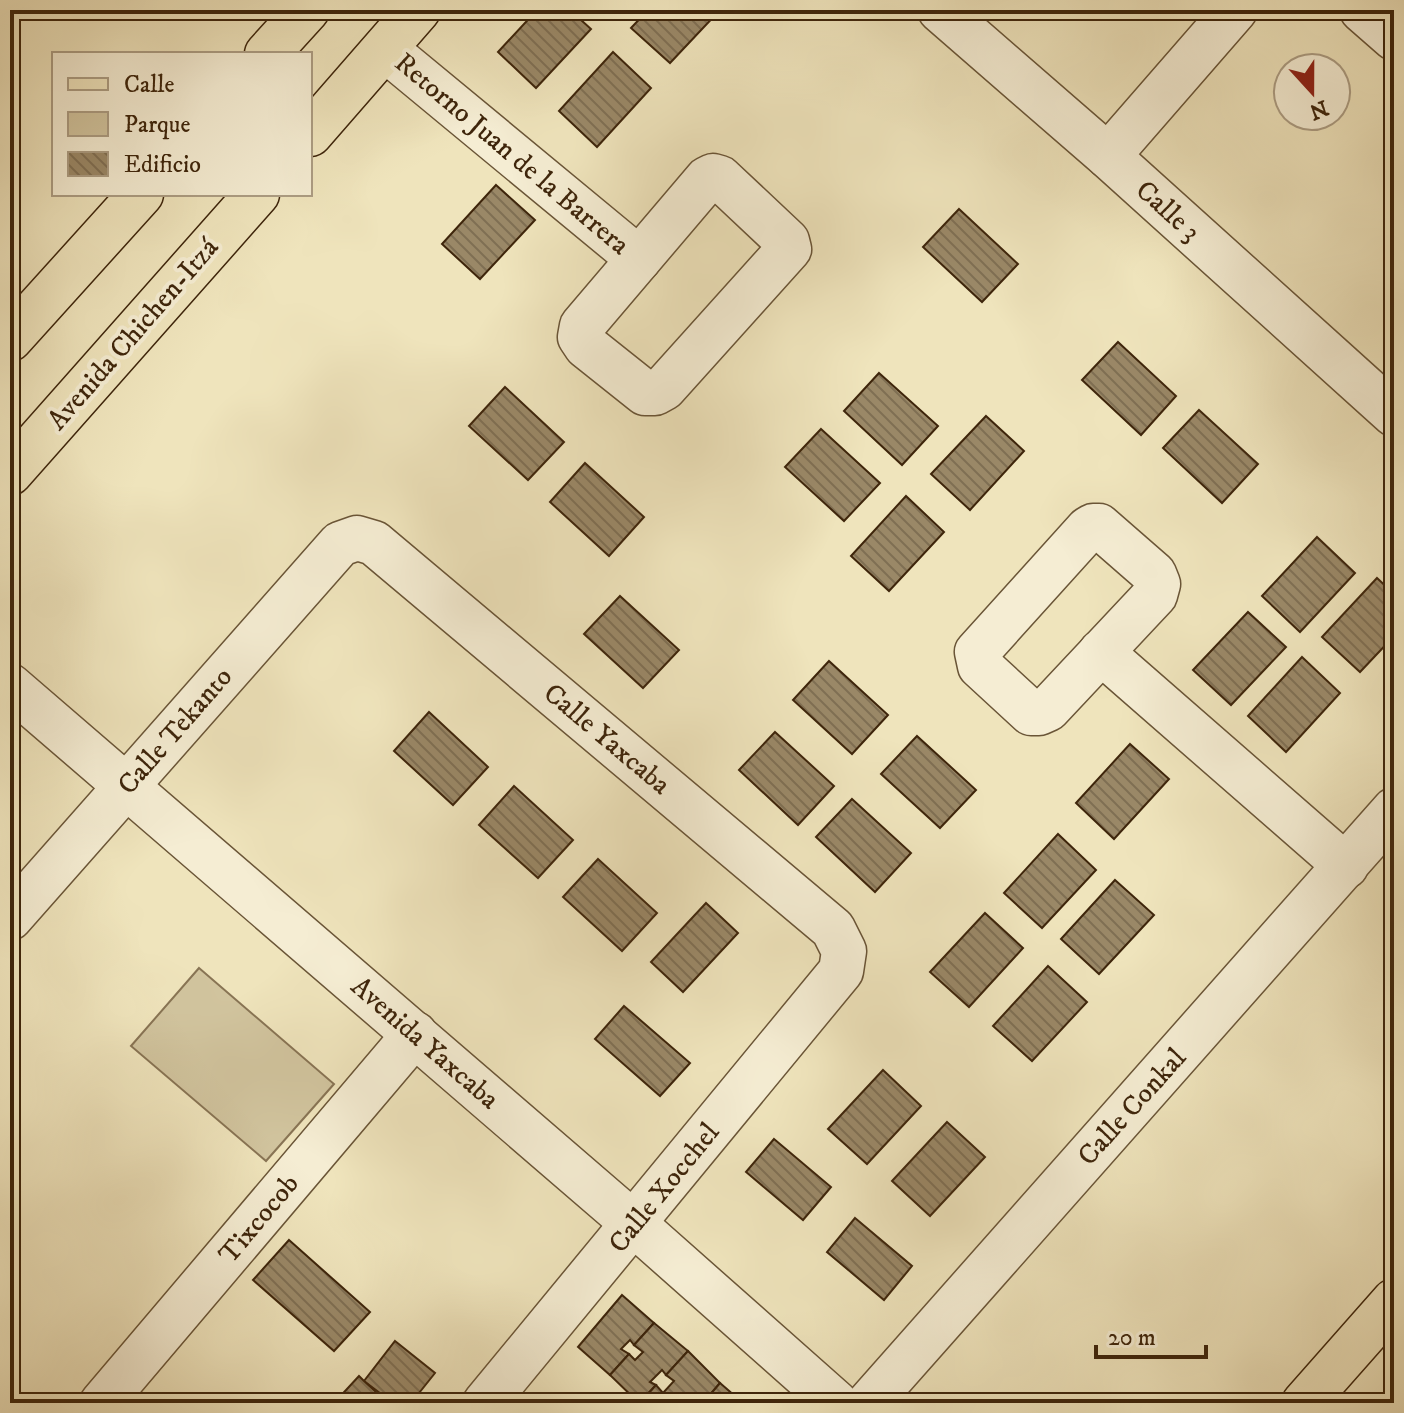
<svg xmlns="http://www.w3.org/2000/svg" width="1404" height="1413" font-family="'IM FELL DW Pica',serif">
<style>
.green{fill:#d1c49e;stroke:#887454;stroke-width:2}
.building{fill:url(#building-back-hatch);stroke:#3e250b;stroke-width:2}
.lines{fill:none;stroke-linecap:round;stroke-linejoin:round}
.minor-casing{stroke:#6a5537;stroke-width:47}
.major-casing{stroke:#3e250b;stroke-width:47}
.minor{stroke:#f5edd3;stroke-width:44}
.major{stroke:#efe4bc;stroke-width:44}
.labels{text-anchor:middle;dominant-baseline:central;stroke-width:8;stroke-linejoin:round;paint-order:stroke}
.street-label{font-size:28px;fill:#3e250b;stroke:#f5edd3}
</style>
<defs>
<pattern id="building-back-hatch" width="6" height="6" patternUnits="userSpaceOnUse" patternTransform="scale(2)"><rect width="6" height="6" fill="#9a8867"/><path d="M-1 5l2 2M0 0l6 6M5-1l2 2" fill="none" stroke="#7f6f53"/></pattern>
</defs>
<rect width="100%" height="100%" fill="#efe4bc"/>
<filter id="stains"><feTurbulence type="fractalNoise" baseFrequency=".0025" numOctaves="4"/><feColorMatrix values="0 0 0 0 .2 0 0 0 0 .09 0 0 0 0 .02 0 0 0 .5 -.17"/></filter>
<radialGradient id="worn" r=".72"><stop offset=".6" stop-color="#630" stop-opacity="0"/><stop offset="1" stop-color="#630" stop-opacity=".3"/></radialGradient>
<path class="green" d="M 199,968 L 334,1084 L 266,1161 L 131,1046 Z"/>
<g class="building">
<path d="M 537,10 L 570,10 L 591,29 L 536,88 L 498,52 Z"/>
<path d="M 648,10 L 720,10 L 670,63 L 631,28 Z"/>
<path d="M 613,52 L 651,88 L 597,147 L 559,111 Z"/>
<path d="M 496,185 L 535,220 L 480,279 L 442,244 Z"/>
<path d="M 959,209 L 1018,264 L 982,302 L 923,247 Z"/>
<path d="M 1118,342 L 1176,396 L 1141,435 L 1082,380 Z"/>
<path d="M 879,373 L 938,426 L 902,465 L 844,411 Z"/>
<path d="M 505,387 L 564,442 L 528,480 L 469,426 Z"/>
<path d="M 1199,410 L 1258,464 L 1222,503 L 1163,448 Z"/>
<path d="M 986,416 L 1024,451 L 970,510 L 931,474 Z"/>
<path d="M 821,429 L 880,483 L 844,521 L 785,467 Z"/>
<path d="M 585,463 L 644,517 L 609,556 L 550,502 Z"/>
<path d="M 906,496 L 944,532 L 889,591 L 851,556 Z"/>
<path d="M 1317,537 L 1355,573 L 1300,632 L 1262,596 Z"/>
<path d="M 1377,578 L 1394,594 L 1394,636 L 1360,672 L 1322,637 Z"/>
<path d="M 620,596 L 679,650 L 643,688 L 584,634 Z"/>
<path d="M 1248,612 L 1286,647 L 1231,705 L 1193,670 Z"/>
<path d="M 1302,657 L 1340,693 L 1286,752 L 1248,716 Z"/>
<path d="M 829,661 L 888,715 L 852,754 L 793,700 Z"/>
<path d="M 429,712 L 488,767 L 453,805 L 394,751 Z"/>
<path d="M 775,732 L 834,786 L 798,825 L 739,770 Z"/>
<path d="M 917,736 L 976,790 L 940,828 L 881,774 Z"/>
<path d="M 1130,744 L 1169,779 L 1114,839 L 1076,803 Z"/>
<path d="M 514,786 L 573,840 L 538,878 L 479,825 Z"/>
<path d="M 852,799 L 911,853 L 875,892 L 816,837 Z"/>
<path d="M 1058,834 L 1096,870 L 1042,928 L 1004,893 Z"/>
<path d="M 598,859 L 657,913 L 622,951 L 563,897 Z"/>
<path d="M 1115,880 L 1154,915 L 1099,974 L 1061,939 Z"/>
<path d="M 706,903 L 738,933 L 683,992 L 651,962 Z"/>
<path d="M 985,913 L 1023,948 L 969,1007 L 930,972 Z"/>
<path d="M 1048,966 L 1087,1002 L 1032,1061 L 993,1026 Z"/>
<path d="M 624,1006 L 690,1063 L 660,1096 L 595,1039 Z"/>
<path d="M 883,1070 L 921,1106 L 867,1164 L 828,1129 Z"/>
<path d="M 947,1122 L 985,1157 L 930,1216 L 892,1181 Z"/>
<path d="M 774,1139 L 831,1187 L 803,1220 L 746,1172 Z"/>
<path d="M 855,1218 L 912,1266 L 884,1300 L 827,1252 Z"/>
<path d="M 289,1240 L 370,1312 L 334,1351 L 253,1280 Z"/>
<path d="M 622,1295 L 654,1323 L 634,1345 L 630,1340 L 621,1349 L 629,1354 L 610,1375 L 578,1347 Z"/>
<path d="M 654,1323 L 688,1351 L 666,1375 L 662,1370 L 650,1382 L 656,1385 L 639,1403 L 610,1375 L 629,1354 L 635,1360 L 643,1352 L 634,1345 Z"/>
<path d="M 395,1341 L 435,1373 L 411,1403 L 393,1403 L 364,1381 Z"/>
<path d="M 688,1351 L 720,1383 L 703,1403 L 690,1397 L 686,1403 L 640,1403 L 656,1385 L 663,1393 L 674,1381 L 666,1375 Z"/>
<path d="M 359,1376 L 364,1381 L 388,1403 L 334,1403 Z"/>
<path d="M 720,1383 L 743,1403 L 703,1403 Z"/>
</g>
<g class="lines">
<g class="minor-casing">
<g id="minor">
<path d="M 940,10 L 1108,156 L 1394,414"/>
<path d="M 1362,10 L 1394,38"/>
<path d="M 385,49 L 639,259"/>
<path d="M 1108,156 L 1235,10"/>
<path d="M 713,176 L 720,178 L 787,241 L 789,249 L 664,388 L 655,393 L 645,393 L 586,346 L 580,337 L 582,326 L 707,179 Z"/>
<path d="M 1093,526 L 1099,526 L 1154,574 L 1158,584 L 1155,595 L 1048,709 L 1039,713 L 1031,713 L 980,666 L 977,652 L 1088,529 Z"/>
<path d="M 1101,652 L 1346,866"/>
<path d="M 10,686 L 634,1224 L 836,1403"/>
<path d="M 10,918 L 340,544 L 357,538 L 374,543 L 833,929 L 844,951 L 841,971 L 485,1403"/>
<path d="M 102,1403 L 415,1034"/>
<path d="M 869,1403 L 1394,810"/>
</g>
</g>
<g class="major-casing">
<g id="major">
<path d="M 267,54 L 307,10"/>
<path d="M 310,134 L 418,10"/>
<path d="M 10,339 L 141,194"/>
<path d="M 10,473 L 257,194"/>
<path d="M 1304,1403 L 1394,1301"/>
</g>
</g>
<use href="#minor" class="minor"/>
<use href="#major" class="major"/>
</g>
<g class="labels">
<g class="street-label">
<text transform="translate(512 154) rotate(40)">Retorno Juan de la Barrera</text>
<text transform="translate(1168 211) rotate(42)">Calle 3</text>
<text transform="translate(133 334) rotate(-49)">Avenida Chichen-Itzá</text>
<text transform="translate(175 731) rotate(-49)">Calle Tekanto</text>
<text transform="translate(607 739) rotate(40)">Calle Yaxcaba</text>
<text transform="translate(425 1043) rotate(41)">Avenida Yaxcaba</text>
<text transform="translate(1132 1107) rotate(-48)">Calle Conkal</text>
<text transform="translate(664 1188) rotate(-51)">Calle Xocchel</text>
<text transform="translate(259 1219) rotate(-50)">Tixcocob</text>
</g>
</g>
<rect width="1404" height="1413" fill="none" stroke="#efe4bc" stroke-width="40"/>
<rect x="12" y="12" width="1380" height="1389" fill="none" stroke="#3e250b" stroke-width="4"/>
<rect x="20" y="20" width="1364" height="1373" fill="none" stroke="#3e250b" stroke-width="2"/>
<rect x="52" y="52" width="260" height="144" fill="#f5edd3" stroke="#ac9d83" stroke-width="2"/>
<rect x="68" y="78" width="40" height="12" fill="#efe4bc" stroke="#ac9d83" stroke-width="2"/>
<text x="124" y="92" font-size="24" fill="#3e250b">Calle</text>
<rect x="68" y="112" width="40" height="24" fill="#d1c49e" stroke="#ac9d83" stroke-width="2"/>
<text x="124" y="132" font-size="24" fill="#3e250b">Parque</text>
<rect x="68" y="152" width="40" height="24" fill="url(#building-back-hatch)" stroke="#ac9d83" stroke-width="2"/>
<text x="124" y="172" font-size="24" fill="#3e250b">Edificio</text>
<g transform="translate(1312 92) rotate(159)"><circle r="38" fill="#f5edd3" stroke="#ac9d83" stroke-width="2"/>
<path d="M0-6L14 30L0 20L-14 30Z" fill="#8f2418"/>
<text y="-12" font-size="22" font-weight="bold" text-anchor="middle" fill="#3e250b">N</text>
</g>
<path d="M1096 1345v12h110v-12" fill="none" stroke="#3e250b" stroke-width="4"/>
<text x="1108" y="1345" font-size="24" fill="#3e250b" stroke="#f5edd3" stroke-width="6" paint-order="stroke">20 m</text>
<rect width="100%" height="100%" filter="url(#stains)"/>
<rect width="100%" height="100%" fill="url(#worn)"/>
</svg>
